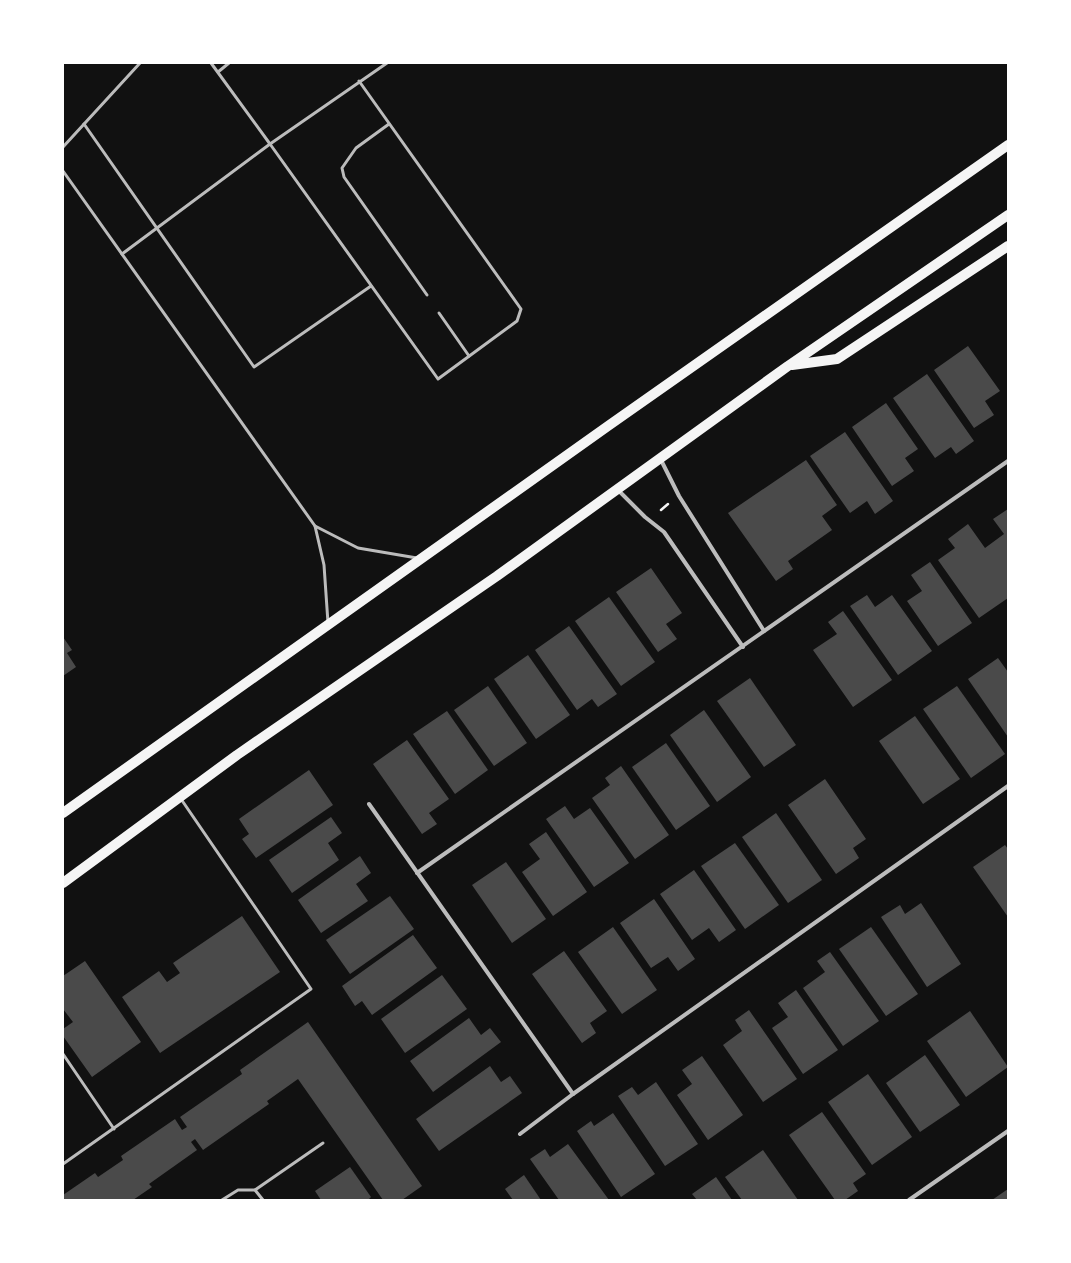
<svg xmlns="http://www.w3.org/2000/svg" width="1071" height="1263" font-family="Montserrat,sans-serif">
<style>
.building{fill:#4a4a4a}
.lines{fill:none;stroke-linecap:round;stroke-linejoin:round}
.path{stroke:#f5f5f5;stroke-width:2.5}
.service{stroke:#bcbcbc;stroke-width:3}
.minor{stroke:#bcbcbc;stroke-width:4}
.primary{stroke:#f5f5f5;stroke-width:10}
</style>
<rect width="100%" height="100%" fill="#111"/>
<g class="building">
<path d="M 968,346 L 1000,391 L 985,401 L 994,415 L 974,428 L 934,370 Z"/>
<path d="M 927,374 L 974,441 L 956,454 L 951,447 L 935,458 L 893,398 Z"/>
<path d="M 886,403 L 918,449 L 905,458 L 914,471 L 892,486 L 852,427 Z"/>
<path d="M 845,432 L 893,501 L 875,514 L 867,501 L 850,513 L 810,456 Z"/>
<path d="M 806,460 L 837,505 L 822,516 L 832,530 L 788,561 L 793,569 L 776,581 L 728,513 Z"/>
<path d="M 1008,509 L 1008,598 L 979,618 L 938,560 L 955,548 L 948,539 L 968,524 L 985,548 L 1004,534 L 993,519 Z"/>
<path d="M 930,562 L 972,623 L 938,646 L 907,601 L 922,591 L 911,575 Z"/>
<path d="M 651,568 L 682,613 L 666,624 L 677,639 L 658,652 L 616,592 Z"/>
<path d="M 867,595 L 875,607 L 892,595 L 932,651 L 898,675 L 850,606 Z"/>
<path d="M 609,597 L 655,662 L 621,686 L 575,621 Z"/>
<path d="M 843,611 L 892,680 L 853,707 L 813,650 L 837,634 L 828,622 Z"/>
<path d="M 569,626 L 617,694 L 598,707 L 592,699 L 577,710 L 535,650 Z"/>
<path d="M 63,637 L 72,650 L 67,653 L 76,667 L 63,676 Z"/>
<path d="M 528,655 L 570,715 L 536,739 L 494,679 Z"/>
<path d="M 998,658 L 1008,672 L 1008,737 L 968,679 Z"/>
<path d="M 750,678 L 796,745 L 764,767 L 717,701 Z"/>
<path d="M 488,686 L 527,743 L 494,766 L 454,710 Z"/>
<path d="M 957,686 L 1005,754 L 971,778 L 923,709 Z"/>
<path d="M 704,710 L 751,777 L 717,802 L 670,735 Z"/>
<path d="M 447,711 L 488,770 L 455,794 L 413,734 Z"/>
<path d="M 915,716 L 960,779 L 923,804 L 879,741 Z"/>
<path d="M 407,740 L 449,799 L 429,813 L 437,824 L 422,834 L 373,764 Z"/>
<path d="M 666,743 L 710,806 L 676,830 L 632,767 Z"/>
<path d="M 621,766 L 669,835 L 635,859 L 592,798 L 610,785 L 605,778 Z"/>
<path d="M 309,770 L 333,805 L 256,858 L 242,839 L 249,834 L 239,819 Z"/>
<path d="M 825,779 L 866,839 L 853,848 L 859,858 L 836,874 L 788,805 Z"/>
<path d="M 565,806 L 574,819 L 590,808 L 629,863 L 594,887 L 546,819 Z"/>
<path d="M 776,813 L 822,880 L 788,903 L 742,837 Z"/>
<path d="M 331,817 L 342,833 L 328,843 L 339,860 L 292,893 L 269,860 Z"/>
<path d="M 546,832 L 587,892 L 553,916 L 522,872 L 540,859 L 529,844 Z"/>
<path d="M 735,843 L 779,905 L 745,929 L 701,866 Z"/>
<path d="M 1005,845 L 1008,849 L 1008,917 L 973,867 Z"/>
<path d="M 360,856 L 371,873 L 356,884 L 368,901 L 321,933 L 298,900 Z"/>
<path d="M 506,862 L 546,919 L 512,943 L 472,885 Z"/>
<path d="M 694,870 L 736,930 L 719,942 L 709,928 L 692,940 L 660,894 Z"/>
<path d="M 390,896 L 414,929 L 350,974 L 326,940 Z"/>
<path d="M 654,899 L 695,959 L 678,971 L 668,957 L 651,968 L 620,923 Z"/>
<path d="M 921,903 L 961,964 L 927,987 L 881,917 L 900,905 L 905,914 Z"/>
<path d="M 242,916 L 280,972 L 160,1053 L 122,997 L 159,971 L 167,982 L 180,973 L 173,963 Z"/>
<path d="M 613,927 L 657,990 L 622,1014 L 578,952 Z"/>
<path d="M 871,927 L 918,994 L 886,1016 L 839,949 Z"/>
<path d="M 413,935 L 437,968 L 372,1015 L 362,1001 L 355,1006 L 342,986 Z"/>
<path d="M 564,951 L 607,1011 L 590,1023 L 596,1033 L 582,1043 L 532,974 Z"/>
<path d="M 830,952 L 879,1021 L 843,1046 L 803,988 L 825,972 L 817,961 Z"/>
<path d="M 85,961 L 141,1042 L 92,1077 L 63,1036 L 63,1029 L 73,1022 L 63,1009 L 63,976 Z"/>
<path d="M 442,975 L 467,1009 L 405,1053 L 381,1019 Z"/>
<path d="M 796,990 L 838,1050 L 803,1074 L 772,1028 L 788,1017 L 778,1003 Z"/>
<path d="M 749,1010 L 797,1079 L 763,1102 L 723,1045 L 742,1031 L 735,1020 Z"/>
<path d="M 970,1011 L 1008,1067 L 966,1097 L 927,1041 Z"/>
<path d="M 469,1018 L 481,1035 L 490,1028 L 501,1042 L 433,1092 L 410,1061 Z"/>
<path d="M 308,1022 L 422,1186 L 402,1200 L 383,1200 L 298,1079 L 267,1101 L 269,1104 L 203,1150 L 195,1139 L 191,1142 L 197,1150 L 149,1184 L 152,1187 L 133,1200 L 63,1200 L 63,1195 L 95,1173 L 98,1177 L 123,1160 L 121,1156 L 175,1119 L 182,1130 L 187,1127 L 180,1117 L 242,1074 L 240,1070 Z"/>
<path d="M 925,1055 L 960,1105 L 920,1132 L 886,1083 Z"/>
<path d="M 702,1056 L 743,1115 L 708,1140 L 677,1095 L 692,1084 L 682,1070 Z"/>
<path d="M 490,1066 L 501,1082 L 510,1076 L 522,1093 L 439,1151 L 416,1119 Z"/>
<path d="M 868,1074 L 912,1137 L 872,1165 L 828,1102 Z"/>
<path d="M 656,1082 L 698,1144 L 665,1166 L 618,1096 L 632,1087 L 638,1095 Z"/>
<path d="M 822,1112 L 866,1174 L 853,1183 L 858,1191 L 845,1200 L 835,1200 L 789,1135 Z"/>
<path d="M 613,1113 L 655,1174 L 621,1197 L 577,1131 L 591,1121 L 594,1126 Z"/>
<path d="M 568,1144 L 609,1200 L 559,1200 L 530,1159 L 545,1149 L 550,1157 Z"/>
<path d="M 763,1150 L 798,1200 L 742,1200 L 725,1177 Z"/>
<path d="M 350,1167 L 371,1197 L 368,1200 L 321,1200 L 315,1191 Z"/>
<path d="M 524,1175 L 541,1200 L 513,1200 L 505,1189 Z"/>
<path d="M 716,1177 L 732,1200 L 697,1200 L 692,1194 Z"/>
<path d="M 1008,1189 L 1008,1200 L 992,1200 Z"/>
</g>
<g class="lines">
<path class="path" d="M 661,510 L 668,504"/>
<g class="service">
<path d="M 218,72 L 229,63"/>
<path d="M 359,81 L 521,309 L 517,321 L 438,379 L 270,144 L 387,63"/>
<path d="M 84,124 L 254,367 L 371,286"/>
<path d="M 389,124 L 356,148 L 342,168 L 344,177 L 427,295"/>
<path d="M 63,147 L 140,63"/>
<path d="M 63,171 L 315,526"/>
<path d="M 122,254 L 270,144 L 211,63"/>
<path d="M 439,313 L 469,356"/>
<path d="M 328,623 L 324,565 L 315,526 L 358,548 L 417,558"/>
<path d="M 63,1054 L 114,1129"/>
<path d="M 63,1164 L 311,989 L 181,799"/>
<path d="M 255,1190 L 323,1143"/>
<path d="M 222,1200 L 238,1190 L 255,1190 L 263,1200"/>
</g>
<g class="minor">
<path d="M 660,458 L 679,496 L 764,631"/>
<path d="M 617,489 L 645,517 L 664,532 L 743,647"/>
<path d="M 369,804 L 573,1094"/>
<path d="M 417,873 L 1008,461"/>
<path d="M 520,1134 L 573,1094 L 1008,786"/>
<path d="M 909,1200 L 1008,1131"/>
</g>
<g class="primary">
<path d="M 792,365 L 837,359 L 1008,246"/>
<path d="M 63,813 L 608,426 L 1008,145"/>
<path d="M 63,883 L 237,755 L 497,576 L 788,366 L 1008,215"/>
</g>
</g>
<rect width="1071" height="1263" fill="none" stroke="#ffffff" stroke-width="128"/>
</svg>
